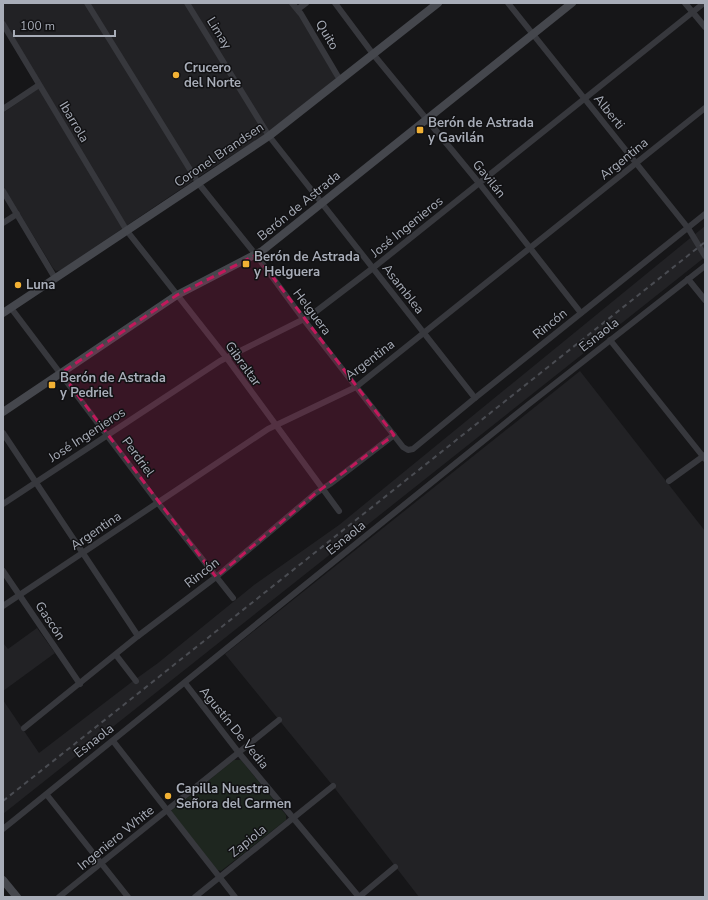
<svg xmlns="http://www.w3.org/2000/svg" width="708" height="900" font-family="'Nunito Sans',sans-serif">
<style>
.built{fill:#222225}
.green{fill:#1e261f}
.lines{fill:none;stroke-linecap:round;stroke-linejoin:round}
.street{stroke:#37383d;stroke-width:6}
.secondary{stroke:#45474d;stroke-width:8}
.rail{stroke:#4a4c52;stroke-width:2;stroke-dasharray:5 4;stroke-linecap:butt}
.marked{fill:#c2185b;fill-opacity:0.2;stroke:#c2185b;stroke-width:3;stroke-dasharray:8 5;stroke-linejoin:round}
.poi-dot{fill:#f2b134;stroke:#111113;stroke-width:1.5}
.labels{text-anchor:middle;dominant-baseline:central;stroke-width:3;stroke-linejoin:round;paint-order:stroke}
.street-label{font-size:13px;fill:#a8adb8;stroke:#111113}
.poi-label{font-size:13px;font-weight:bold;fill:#a8adb8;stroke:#111113;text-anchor:start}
</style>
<rect width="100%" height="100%" fill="#161618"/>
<g class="built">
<path d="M 3,3 L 291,3 L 335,76 L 335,79 L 273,130 L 212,168 L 61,270 L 56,271 L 53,268 L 3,186 L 3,113 L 42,86 L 3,21 Z"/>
<path d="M 705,226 L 705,257 L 3,814 L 3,700 L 39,753 L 133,681 L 158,663 L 254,585 L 339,525 Z"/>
<path d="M 580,371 L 705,531 L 705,897 L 419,897 L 333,786 L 225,654 Z"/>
<path d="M 37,628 L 55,653 L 3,691 L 3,643 L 8,649 Z"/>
</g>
<path class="green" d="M 234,760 L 241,760 L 286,815 L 286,820 L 221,871 L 217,870 L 171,811 Z"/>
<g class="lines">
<g class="street">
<path d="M 87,3 L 199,184 L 256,255 L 304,320 L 403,447 L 408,450 L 413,449 L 475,398 L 705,214"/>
<path d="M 187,3 L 269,136 L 475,398"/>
<path d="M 292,3 L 301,14 L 340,80"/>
<path d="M 335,3 L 373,54 L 479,183 L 581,313"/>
<path d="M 508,3 L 688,228 L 705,256"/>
<path d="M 685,3 L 705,27"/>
<path d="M 298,9 L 306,3"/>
<path d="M 3,24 L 127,231 L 226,357 L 339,511"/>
<path d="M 3,109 L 39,85"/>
<path d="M 3,191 L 55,278"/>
<path d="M 3,223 L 17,214"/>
<path d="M 688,279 L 705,300"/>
<path d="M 11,308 L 158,503 L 233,598"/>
<path d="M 610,340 L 705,459"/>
<path d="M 3,433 L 138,636"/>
<path d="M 669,481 L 705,455"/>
<path d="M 3,504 L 220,361 L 310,316 L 373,268 L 704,3"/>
<path d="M 3,571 L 80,684"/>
<path d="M 3,606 L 268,429 L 356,387 L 705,108"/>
<path d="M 116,655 L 136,681"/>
<path d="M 185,683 L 239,753 L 359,897"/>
<path d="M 24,728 L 138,636 L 216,577 L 316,493 L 330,484 L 394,435"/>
<path d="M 113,741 L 235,897"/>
<path d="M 47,795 L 128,897"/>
<path d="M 3,829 L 529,404 L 705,266"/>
<path d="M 59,897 L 279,720"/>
<path d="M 195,897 L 333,786"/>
<path d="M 359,897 L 395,867"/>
</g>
<g class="secondary">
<path d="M 3,313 L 269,136 L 438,3"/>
<path d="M 3,412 L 177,295 L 262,251 L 572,3"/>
<path d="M 3,880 L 17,897"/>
</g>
<path class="rail" d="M 3,801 L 705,242"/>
</g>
<path class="marked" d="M 256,255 L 394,435 L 316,493 L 216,577 L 61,373 L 177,295 Z"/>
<g class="poi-dot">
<circle cx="176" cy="75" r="4"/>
<rect x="416" y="126" width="8" height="8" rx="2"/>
<rect x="242" y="260" width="8" height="8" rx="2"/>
<circle cx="18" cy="285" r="4"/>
<rect x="48" y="381" width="8" height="8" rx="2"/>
<circle cx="168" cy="796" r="4"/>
</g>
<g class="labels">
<g class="street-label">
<text transform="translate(219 33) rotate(58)">Limay</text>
<text transform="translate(327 35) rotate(59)">Quito</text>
<text transform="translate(609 112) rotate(51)">Alberti</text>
<text transform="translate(74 122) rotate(59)">Ibarrola</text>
<text transform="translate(219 155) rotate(-34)">Coronel Brandsen</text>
<text transform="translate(624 159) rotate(-39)">Argentina</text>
<text transform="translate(489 179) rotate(51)">Gavilán</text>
<text transform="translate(299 206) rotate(-39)">Berón de Astrada</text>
<text transform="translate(407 227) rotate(-39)">José Ingenieros</text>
<text transform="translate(403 289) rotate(52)">Asamblea</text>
<text transform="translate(312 312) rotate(53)">Helguera</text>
<text transform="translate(550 324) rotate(-39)">Rincón</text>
<text transform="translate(599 335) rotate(-38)">Esnaola</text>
<text transform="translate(370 360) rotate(-37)">Argentina</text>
<text transform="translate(243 364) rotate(54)">Gibraltar</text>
<text transform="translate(87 435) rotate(-33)">José Ingenieros</text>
<text transform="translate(138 457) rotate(54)">Perdriel</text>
<text transform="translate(96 531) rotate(-34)">Argentina</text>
<text transform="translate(346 538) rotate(-39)">Esnaola</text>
<text transform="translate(202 573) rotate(-38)">Rincón</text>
<text transform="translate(50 621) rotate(56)">Gascón</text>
<text transform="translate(234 728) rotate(51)">Agustín De Vedia</text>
<text transform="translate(94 741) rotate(-38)">Esnaola</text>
<text transform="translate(116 838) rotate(-39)">Ingeniero White</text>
<text transform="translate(248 841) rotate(-39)">Zapiola</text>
</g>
<g class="poi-label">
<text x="184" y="68">Crucero<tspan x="184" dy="15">del Norte</tspan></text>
<text x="428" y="123">Berón de Astrada<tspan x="428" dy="15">y Gavilán</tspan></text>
<text x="254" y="257">Berón de Astrada<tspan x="254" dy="15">y Helguera</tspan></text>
<text x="26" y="285">Luna</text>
<text x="60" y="378">Berón de Astrada<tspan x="60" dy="15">y Pedriel</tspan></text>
<text x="176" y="789">Capilla Nuestra<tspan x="176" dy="15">Señora del Carmen</tspan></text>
</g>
</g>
<rect width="708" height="900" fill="none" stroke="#a8adb8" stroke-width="8"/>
<path d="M14 30v6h101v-6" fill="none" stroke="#a8adb8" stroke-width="2"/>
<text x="20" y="30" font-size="12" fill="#a8adb8" stroke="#111113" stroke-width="3" paint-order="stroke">100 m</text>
</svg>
